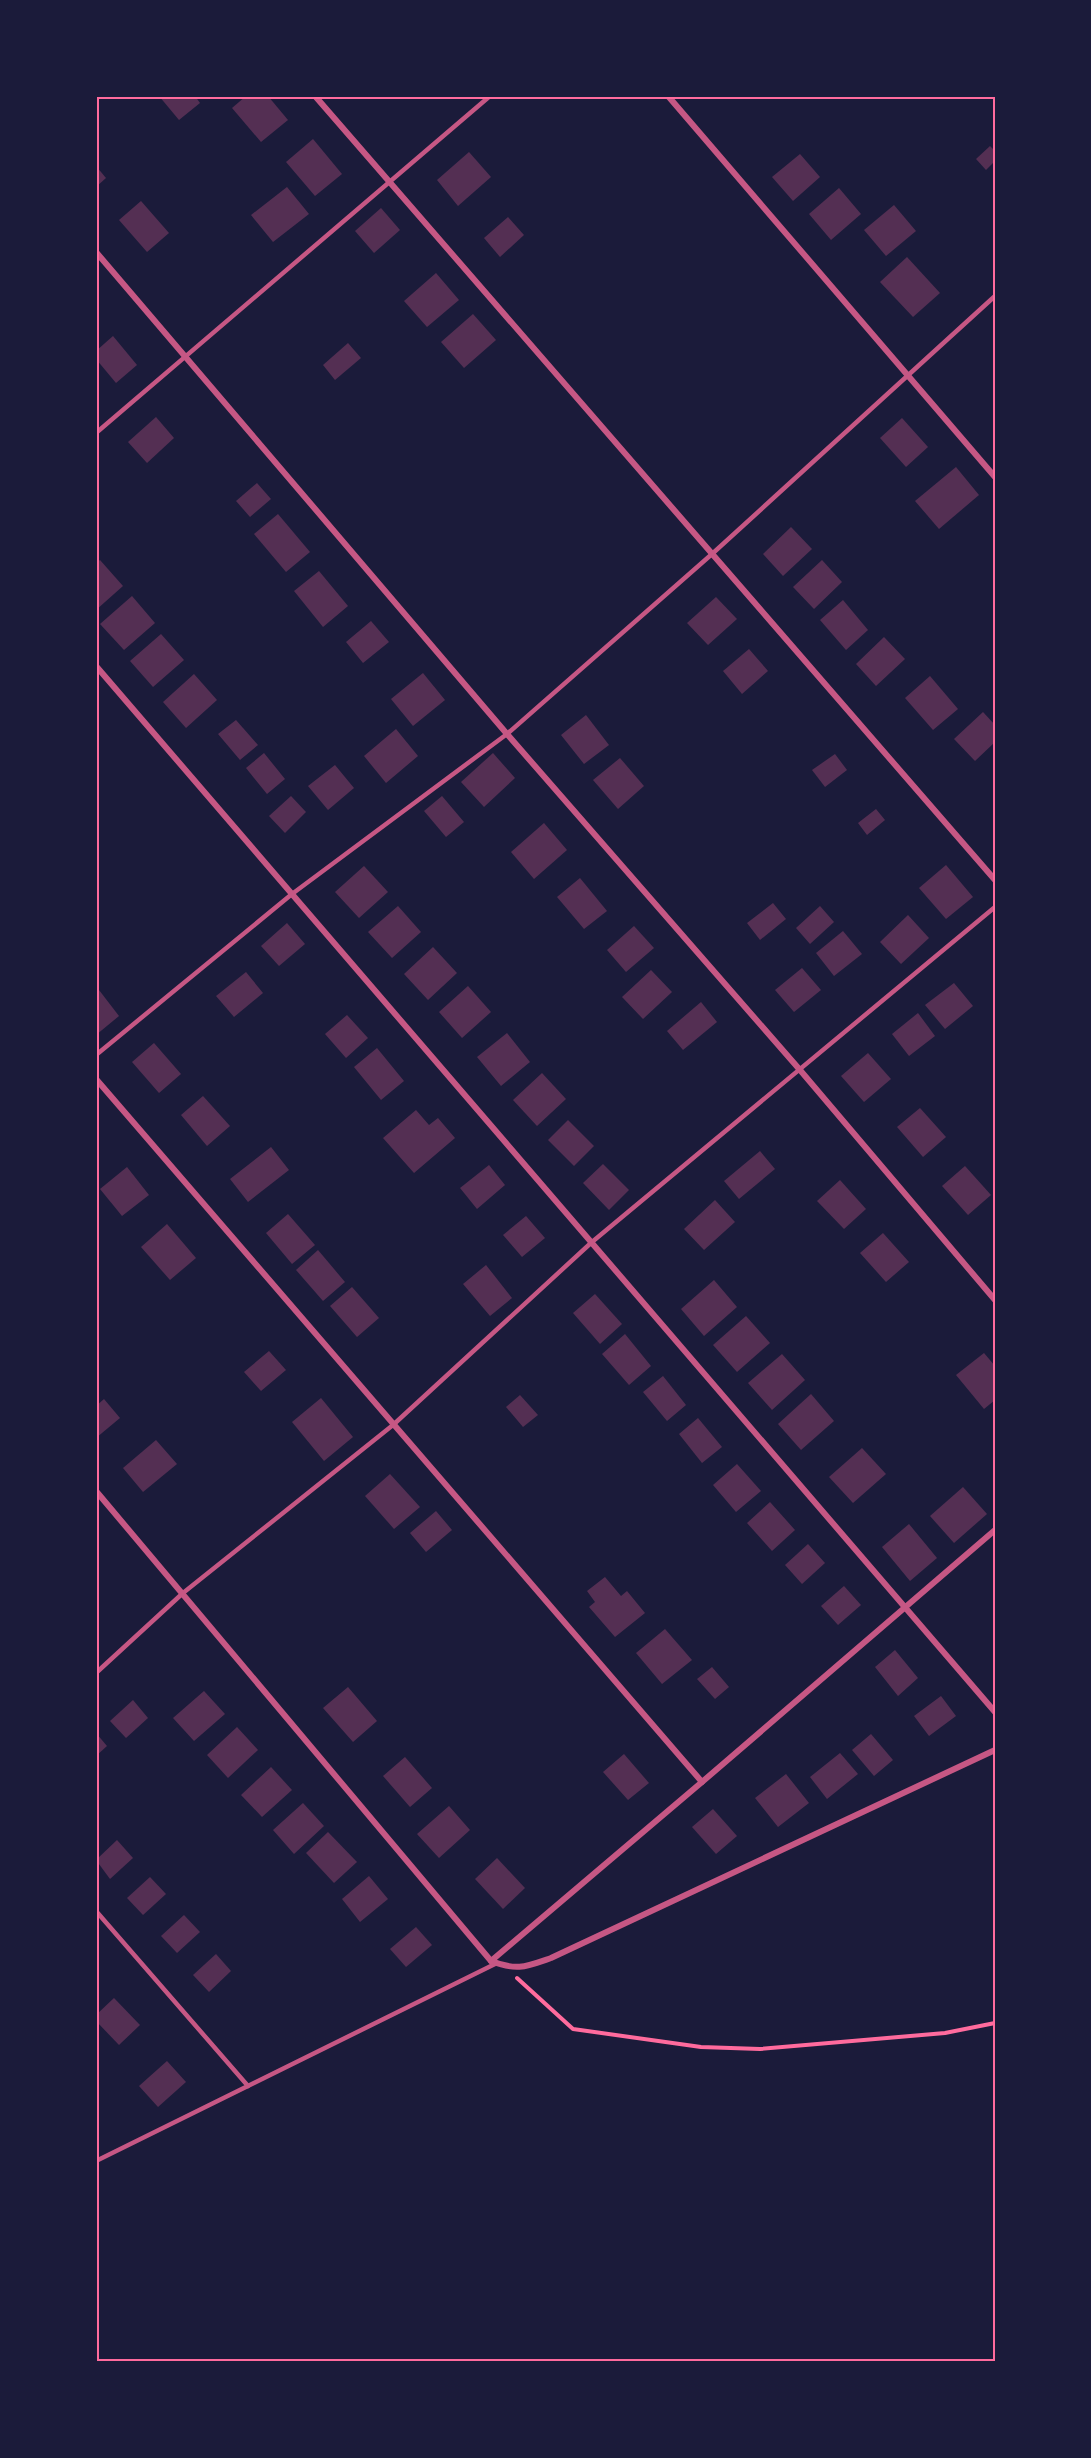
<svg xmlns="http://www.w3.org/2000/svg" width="1091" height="2458" font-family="'Roboto Condensed',sans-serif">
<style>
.building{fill:#542f53}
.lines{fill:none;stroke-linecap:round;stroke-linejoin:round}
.path{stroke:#ff6b9d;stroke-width:4}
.service{stroke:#c65784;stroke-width:4.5}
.minor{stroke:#c65784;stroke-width:6}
.neatline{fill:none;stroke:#ff6b9d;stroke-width:2}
</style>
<rect width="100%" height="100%" fill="#1b1b3a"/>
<g class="building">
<path d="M 159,96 L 195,96 L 200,103 L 179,120 Z"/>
<path d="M 246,96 L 268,96 L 288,120 L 261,142 L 232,108 Z"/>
<path d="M 313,139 L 342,174 L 315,196 L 286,162 Z"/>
<path d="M 990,146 L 995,151 L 995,161 L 986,170 L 976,159 Z"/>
<path d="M 469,152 L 491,177 L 458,206 L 437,180 Z"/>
<path d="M 800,154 L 820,177 L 793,201 L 772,177 Z"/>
<path d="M 96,166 L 106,178 L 96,187 Z"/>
<path d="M 287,187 L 309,214 L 273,242 L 251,215 Z"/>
<path d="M 839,188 L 861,214 L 831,240 L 809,214 Z"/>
<path d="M 141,201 L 169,233 L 147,252 L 119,220 Z"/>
<path d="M 894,205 L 916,231 L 886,256 L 864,230 Z"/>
<path d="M 381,208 L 400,230 L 374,253 L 355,231 Z"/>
<path d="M 508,217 L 524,235 L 500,257 L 484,238 Z"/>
<path d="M 907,257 L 940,293 L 913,317 L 880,282 Z"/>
<path d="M 436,273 L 459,300 L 427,327 L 404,301 Z"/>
<path d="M 473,314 L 496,340 L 464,368 L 441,342 Z"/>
<path d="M 113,336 L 137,365 L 116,383 L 96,359 L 96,351 Z"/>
<path d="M 348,343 L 361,358 L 335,380 L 323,365 Z"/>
<path d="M 156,417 L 174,438 L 147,463 L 128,442 Z"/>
<path d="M 902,418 L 928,447 L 906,467 L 880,438 Z"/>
<path d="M 956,467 L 979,495 L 939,529 L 915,501 Z"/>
<path d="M 257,483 L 271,499 L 250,517 L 236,501 Z"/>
<path d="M 278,514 L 310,552 L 286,572 L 254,534 Z"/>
<path d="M 791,527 L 812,549 L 783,576 L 763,554 Z"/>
<path d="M 100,560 L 123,586 L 96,610 L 96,563 Z"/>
<path d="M 822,560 L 842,582 L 814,609 L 793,587 Z"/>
<path d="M 319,571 L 348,606 L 323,627 L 294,591 Z"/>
<path d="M 132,596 L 155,623 L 124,650 L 100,624 Z"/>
<path d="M 716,597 L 737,619 L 708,645 L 687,623 Z"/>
<path d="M 843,600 L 868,630 L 846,650 L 820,620 Z"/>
<path d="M 371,621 L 389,642 L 363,663 L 346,642 Z"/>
<path d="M 161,634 L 184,660 L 153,687 L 130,661 Z"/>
<path d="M 884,637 L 905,659 L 876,686 L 856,664 Z"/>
<path d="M 749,649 L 768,671 L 742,694 L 723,671 Z"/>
<path d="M 423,673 L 445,700 L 413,726 L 391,699 Z"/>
<path d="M 194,674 L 217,700 L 186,728 L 163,702 Z"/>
<path d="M 930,676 L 958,709 L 933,730 L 905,698 Z"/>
<path d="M 983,712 L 995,725 L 995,742 L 975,761 L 954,739 Z"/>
<path d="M 586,715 L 609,745 L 584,764 L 561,735 Z"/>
<path d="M 236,720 L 258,745 L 240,760 L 218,734 Z"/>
<path d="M 396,729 L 418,756 L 386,783 L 364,756 Z"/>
<path d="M 264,753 L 285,779 L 267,794 L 246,768 Z"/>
<path d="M 493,753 L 515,778 L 484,807 L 461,782 Z"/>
<path d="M 835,754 L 847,770 L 825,787 L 812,770 Z"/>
<path d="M 620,758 L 644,786 L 618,809 L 593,780 Z"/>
<path d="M 335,765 L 354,788 L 328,810 L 308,786 Z"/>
<path d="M 291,796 L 306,812 L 285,833 L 269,816 Z"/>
<path d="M 442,796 L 464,822 L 446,837 L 424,811 Z"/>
<path d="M 876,809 L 885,820 L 867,835 L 858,823 Z"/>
<path d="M 544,823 L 567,850 L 534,879 L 511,852 Z"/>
<path d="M 946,865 L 973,897 L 946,919 L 919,888 Z"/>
<path d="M 364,866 L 388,892 L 359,918 L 335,892 Z"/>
<path d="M 580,878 L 607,911 L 584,929 L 557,897 Z"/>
<path d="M 773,903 L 786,919 L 760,940 L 747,923 Z"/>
<path d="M 398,906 L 421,932 L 392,958 L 368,932 Z"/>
<path d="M 820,906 L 834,922 L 810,944 L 796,928 Z"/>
<path d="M 908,915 L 929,938 L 901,964 L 880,942 Z"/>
<path d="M 287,923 L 305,944 L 279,966 L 261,946 Z"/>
<path d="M 634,926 L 654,948 L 626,972 L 607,950 Z"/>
<path d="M 843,931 L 862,954 L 834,976 L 816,953 Z"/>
<path d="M 433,947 L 457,973 L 428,1000 L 404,974 Z"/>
<path d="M 802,968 L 821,990 L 794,1012 L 775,990 Z"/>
<path d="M 651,970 L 672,992 L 643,1019 L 622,997 Z"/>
<path d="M 246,972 L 263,993 L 234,1017 L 216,996 Z"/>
<path d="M 954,983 L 973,1006 L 945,1029 L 925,1005 Z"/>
<path d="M 468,986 L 491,1012 L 462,1038 L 439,1012 Z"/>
<path d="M 99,990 L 119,1016 L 96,1035 L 96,993 Z"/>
<path d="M 701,1002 L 717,1022 L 683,1050 L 667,1031 Z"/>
<path d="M 918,1013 L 935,1036 L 909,1056 L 892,1034 Z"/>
<path d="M 347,1015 L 368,1038 L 346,1058 L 325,1034 Z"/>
<path d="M 507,1033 L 530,1062 L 501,1086 L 477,1057 Z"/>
<path d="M 154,1043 L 181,1074 L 159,1093 L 132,1062 Z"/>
<path d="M 377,1048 L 404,1081 L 381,1100 L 354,1067 Z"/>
<path d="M 868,1053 L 891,1079 L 864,1102 L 841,1076 Z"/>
<path d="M 542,1073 L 566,1099 L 537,1126 L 513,1100 Z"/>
<path d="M 203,1096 L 230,1126 L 207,1146 L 181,1115 Z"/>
<path d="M 920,1108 L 946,1137 L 923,1157 L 897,1127 Z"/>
<path d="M 416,1110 L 429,1125 L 438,1118 L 455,1138 L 414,1173 L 383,1138 Z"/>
<path d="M 568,1120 L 594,1146 L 574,1166 L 548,1140 Z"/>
<path d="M 271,1147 L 289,1170 L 248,1202 L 230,1179 Z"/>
<path d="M 760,1151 L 775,1169 L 739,1199 L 724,1181 Z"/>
<path d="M 603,1164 L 629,1190 L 609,1210 L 583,1183 Z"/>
<path d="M 489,1165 L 505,1185 L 477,1209 L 460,1188 Z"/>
<path d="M 965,1166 L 991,1195 L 968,1215 L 942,1186 Z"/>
<path d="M 127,1167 L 149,1195 L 122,1216 L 100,1189 Z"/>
<path d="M 840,1180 L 866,1209 L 844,1229 L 817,1201 Z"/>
<path d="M 715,1200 L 735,1222 L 704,1250 L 684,1229 Z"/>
<path d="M 288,1214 L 315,1245 L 292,1264 L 266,1233 Z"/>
<path d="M 526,1216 L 545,1238 L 522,1257 L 503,1235 Z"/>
<path d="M 167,1224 L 196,1258 L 170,1280 L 141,1247 Z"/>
<path d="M 883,1233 L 909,1262 L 886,1282 L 860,1253 Z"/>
<path d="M 318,1250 L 345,1282 L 323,1301 L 296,1270 Z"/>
<path d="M 486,1265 L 512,1298 L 490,1316 L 463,1284 Z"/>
<path d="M 714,1280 L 737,1307 L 704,1336 L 681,1309 Z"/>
<path d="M 352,1287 L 379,1318 L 357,1337 L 330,1306 Z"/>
<path d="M 595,1294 L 622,1324 L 600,1344 L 573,1313 Z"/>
<path d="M 746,1316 L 770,1343 L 737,1372 L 713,1345 Z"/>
<path d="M 625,1334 L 651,1366 L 629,1385 L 602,1354 Z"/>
<path d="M 269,1351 L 286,1370 L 261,1391 L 244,1372 Z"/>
<path d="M 984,1353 L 995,1366 L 995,1400 L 984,1409 L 956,1375 Z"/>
<path d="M 782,1354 L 805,1380 L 772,1410 L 748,1383 Z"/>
<path d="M 663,1376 L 686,1405 L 667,1421 L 643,1392 Z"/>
<path d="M 811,1394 L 834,1421 L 801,1450 L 778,1424 Z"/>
<path d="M 520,1395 L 538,1415 L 523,1427 L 506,1407 Z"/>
<path d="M 321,1398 L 353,1437 L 324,1461 L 292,1422 Z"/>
<path d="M 104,1399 L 120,1418 L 96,1438 L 96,1406 Z"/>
<path d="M 698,1418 L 722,1447 L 702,1463 L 679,1434 Z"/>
<path d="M 156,1440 L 177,1464 L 143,1492 L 123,1468 Z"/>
<path d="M 862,1448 L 886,1474 L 853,1503 L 829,1477 Z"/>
<path d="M 737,1464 L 761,1491 L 736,1512 L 713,1485 Z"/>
<path d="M 390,1474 L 420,1507 L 394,1529 L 365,1496 Z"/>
<path d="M 963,1487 L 987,1514 L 954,1543 L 930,1516 Z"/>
<path d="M 770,1502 L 795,1530 L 772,1551 L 747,1523 Z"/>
<path d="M 436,1511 L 452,1530 L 426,1552 L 410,1533 Z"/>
<path d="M 909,1524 L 937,1558 L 910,1581 L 882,1547 Z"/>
<path d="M 808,1544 L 825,1563 L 802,1584 L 785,1565 Z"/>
<path d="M 605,1577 L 621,1596 L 627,1591 L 645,1613 L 615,1637 L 589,1607 L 595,1602 L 587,1591 Z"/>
<path d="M 844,1586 L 861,1605 L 838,1625 L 821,1606 Z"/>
<path d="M 665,1629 L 692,1660 L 662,1684 L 636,1653 Z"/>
<path d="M 895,1650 L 918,1678 L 898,1696 L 875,1667 Z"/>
<path d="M 712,1667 L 729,1687 L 715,1699 L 697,1679 Z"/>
<path d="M 348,1687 L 377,1721 L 353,1742 L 323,1708 Z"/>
<path d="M 204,1691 L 225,1714 L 194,1741 L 173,1718 Z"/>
<path d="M 941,1696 L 956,1716 L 929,1736 L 914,1716 Z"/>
<path d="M 133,1700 L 148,1718 L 126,1738 L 110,1721 Z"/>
<path d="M 237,1727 L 258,1750 L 228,1778 L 207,1755 Z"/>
<path d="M 96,1733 L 107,1746 L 96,1756 Z"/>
<path d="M 871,1734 L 893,1760 L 874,1776 L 852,1750 Z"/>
<path d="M 840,1753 L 858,1774 L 827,1799 L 810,1777 Z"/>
<path d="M 624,1754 L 649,1783 L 628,1800 L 603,1772 Z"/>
<path d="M 405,1757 L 432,1788 L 410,1807 L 383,1776 Z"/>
<path d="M 271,1767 L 292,1790 L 262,1817 L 241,1795 Z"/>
<path d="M 786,1774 L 809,1803 L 778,1827 L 755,1798 Z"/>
<path d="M 303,1803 L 324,1826 L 294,1854 L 273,1830 Z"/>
<path d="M 449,1806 L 470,1830 L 439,1858 L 417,1834 Z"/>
<path d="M 713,1809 L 737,1836 L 716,1854 L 692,1827 Z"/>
<path d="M 328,1832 L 357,1862 L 334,1883 L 306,1853 Z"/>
<path d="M 117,1840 L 133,1858 L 110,1879 L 96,1860 Z"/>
<path d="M 497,1858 L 525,1888 L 503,1909 L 475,1879 Z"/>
<path d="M 369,1876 L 388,1899 L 360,1922 L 342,1899 Z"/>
<path d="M 150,1877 L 166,1894 L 143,1915 L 127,1898 Z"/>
<path d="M 184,1915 L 200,1932 L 177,1953 L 161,1936 Z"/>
<path d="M 416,1927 L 432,1945 L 406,1967 L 390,1949 Z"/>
<path d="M 216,1954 L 231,1971 L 209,1992 L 193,1975 Z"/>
<path d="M 114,1998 L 140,2025 L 119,2045 L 96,2021 L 96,2015 Z"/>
<path d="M 167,2061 L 186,2082 L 158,2107 L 139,2086 Z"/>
</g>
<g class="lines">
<path class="path" d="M 517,1978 L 573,2029 L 701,2047 L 760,2049 L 945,2033 L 995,2023"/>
<g class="service">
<path d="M 96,97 L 97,96"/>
<path d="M 96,433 L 490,96"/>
<path d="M 96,1055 L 292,894 L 507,734 L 712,554 L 995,296"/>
<path d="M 96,1673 L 183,1593 L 393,1425 L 592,1242 L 995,907"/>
<path d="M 96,1911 L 248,2086"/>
<path d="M 96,2161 L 497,1963"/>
</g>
<g class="minor">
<path d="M 315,96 L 995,880"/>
<path d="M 668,96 L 995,477"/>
<path d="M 96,252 L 507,734 L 800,1070 L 995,1300"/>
<path d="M 96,666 L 995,1712"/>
<path d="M 96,1079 L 702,1782"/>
<path d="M 96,1491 L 491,1961 C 517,1971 525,1967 551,1958 L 995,1750"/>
<path d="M 491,1961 L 702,1782 L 995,1530"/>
</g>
</g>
<rect width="1091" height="2458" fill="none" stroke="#1b1b3a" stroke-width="195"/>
<rect x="98" y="98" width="896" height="2262" class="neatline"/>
</svg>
